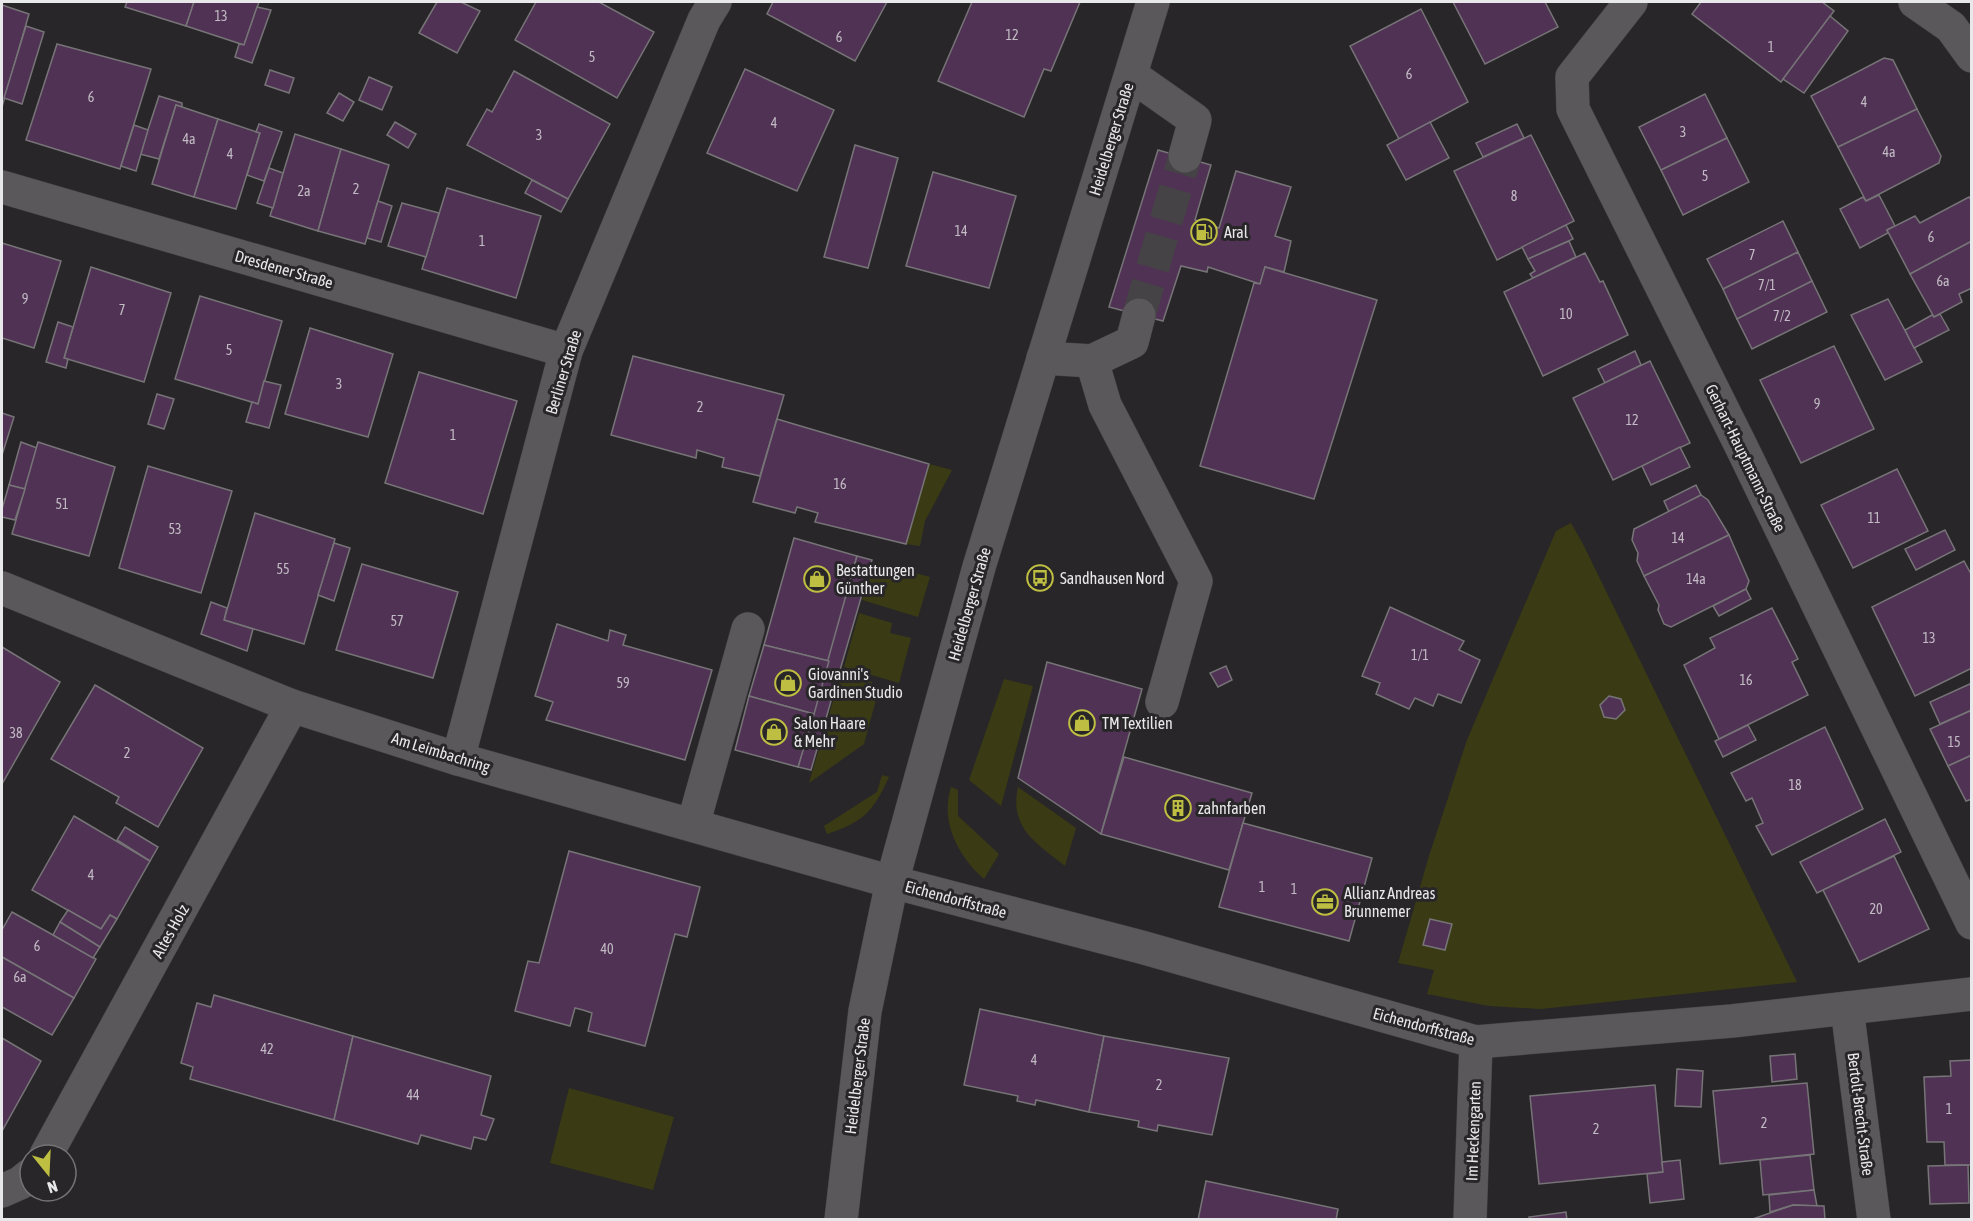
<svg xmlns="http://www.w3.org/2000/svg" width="1973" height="1221" font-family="'Asap Condensed',sans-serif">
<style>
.green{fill:#3a3b14}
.building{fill:#503354;stroke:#767477;stroke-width:1.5}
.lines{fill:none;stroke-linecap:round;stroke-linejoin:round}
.minor-tunnel{stroke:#454345;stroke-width:33;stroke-dasharray:33 16;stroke-linecap:butt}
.minor-casing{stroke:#444345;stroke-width:34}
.minor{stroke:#5a585a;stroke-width:33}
.labels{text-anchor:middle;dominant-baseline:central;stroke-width:6;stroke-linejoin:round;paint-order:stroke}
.number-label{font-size:14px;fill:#c2bac4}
.street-label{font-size:16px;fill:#e8e7e9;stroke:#282628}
.poi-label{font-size:16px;fill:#e8e7e9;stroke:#282628;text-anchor:start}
</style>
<rect width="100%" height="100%" fill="#282628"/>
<g class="green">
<path d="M 929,464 L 952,470 L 925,521 L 920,546 L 906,544 Z"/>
<path d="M 1571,523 L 1583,544 L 1797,982 L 1541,1009 L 1489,1006 L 1427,994 L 1434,970 L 1398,963 L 1429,856 L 1467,740 L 1556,531 Z"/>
<path d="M 874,562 L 930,577 L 918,617 L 862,600 Z"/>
<path d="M 859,613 L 892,623 L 890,633 L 911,638 L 899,683 L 844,667 Z"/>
<path d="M 841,674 L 872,682 L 869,694 L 877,696 L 864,744 L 809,783 Z"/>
<path d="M 1004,679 L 1033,686 L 1001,806 L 969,780 Z"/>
<path d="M 882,775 L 889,777 C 873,812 863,822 827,834 L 824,826 L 877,792 Z"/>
<path d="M 951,787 L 958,790 L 958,816 L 999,854 L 984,879 C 958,856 940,822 951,787 Z"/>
<path d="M 1018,787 L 1076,828 L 1065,866 C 1036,843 1009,828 1018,787 Z"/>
<path d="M 569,1088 L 674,1117 L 653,1190 L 550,1163 Z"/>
</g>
<g class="building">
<path d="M 127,2 L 194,2 L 186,26 L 125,7 Z"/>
<path d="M 194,2 L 259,2 L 244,45 L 186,26 Z"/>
<path d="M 437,2 L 461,2 L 480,11 L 457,53 L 419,33 Z"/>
<path d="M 536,2 L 599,2 L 654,32 L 617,98 L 515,40 Z"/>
<path d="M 773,2 L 887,2 L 855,61 L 767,14 Z"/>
<path d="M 972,2 L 1080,2 L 1051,71 L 1044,69 L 1024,117 L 938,81 Z"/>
<path d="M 1453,2 L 1545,2 L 1558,27 L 1485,64 Z"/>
<path d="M 1701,2 L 1822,2 L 1834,11 L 1781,82 L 1692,14 Z"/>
<path d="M 2,5 L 29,14 L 2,107 Z"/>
<path d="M 257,7 L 271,10 L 252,63 L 235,57 L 239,44 L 244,45 Z"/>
<path d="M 1421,9 L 1468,102 L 1399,139 L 1350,46 Z"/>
<path d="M 1830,16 L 1848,31 L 1804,93 L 1783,79 Z"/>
<path d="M 26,26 L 44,32 L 22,104 L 4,98 Z"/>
<path d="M 57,44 L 151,69 L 120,169 L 26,140 Z"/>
<path d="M 1884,58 L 1893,60 L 1917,109 L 1838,147 L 1811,96 Z"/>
<path d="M 745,69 L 834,110 L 797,191 L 707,153 Z"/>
<path d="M 270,70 L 294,78 L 289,93 L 265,85 Z"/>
<path d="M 514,71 L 610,124 L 568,199 L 467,145 L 487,109 L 492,112 Z"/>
<path d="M 369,77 L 392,87 L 382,110 L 359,100 Z"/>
<path d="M 339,93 L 354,102 L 343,121 L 327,113 Z"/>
<path d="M 1705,94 L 1727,138 L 1661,170 L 1639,127 Z"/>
<path d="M 159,96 L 182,103 L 182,107 L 176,105 L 159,159 L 140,154 Z"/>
<path d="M 176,105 L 218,119 L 194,197 L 152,184 Z"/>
<path d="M 1917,109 L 1941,156 L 1939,163 L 1866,201 L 1838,147 Z"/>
<path d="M 218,119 L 260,133 L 236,209 L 194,197 Z"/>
<path d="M 395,122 L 416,134 L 408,148 L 387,135 Z"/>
<path d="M 1430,122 L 1449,158 L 1406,180 L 1387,145 Z"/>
<path d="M 259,124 L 282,132 L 264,181 L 247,175 L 260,133 L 256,132 Z"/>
<path d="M 1517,124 L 1524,138 L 1483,157 L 1476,143 Z"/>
<path d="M 134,125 L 148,130 L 136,171 L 121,166 Z"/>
<path d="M 295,134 L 341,149 L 318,231 L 270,216 Z"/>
<path d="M 1531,135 L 1574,221 L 1497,260 L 1454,171 Z"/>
<path d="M 1727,138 L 1749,182 L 1683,215 L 1661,170 Z"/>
<path d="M 855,145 L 898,158 L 868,268 L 824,257 Z"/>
<path d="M 341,149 L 389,165 L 365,244 L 318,231 Z"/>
<path d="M 1158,150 L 1211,165 L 1195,220 L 1219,228 L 1236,171 L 1291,187 L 1275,236 L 1291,241 L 1284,272 L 1265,267 L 1260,284 L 1208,267 L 1207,272 L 1181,266 L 1163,321 L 1109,307 Z"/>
<path d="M 269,168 L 283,173 L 273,208 L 257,203 Z"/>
<path d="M 933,172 L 1016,196 L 989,288 L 906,266 Z"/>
<path d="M 532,180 L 568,199 L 561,212 L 525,193 Z"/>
<path d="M 447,188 L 541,216 L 516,298 L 422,269 Z"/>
<path d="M 1879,195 L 1895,226 L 1887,230 L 1888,233 L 1860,248 L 1840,209 L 1863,197 L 1866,201 Z"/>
<path d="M 1969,197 L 1972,201 L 1972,241 L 1910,274 L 1887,230 L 1915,216 L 1920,223 Z"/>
<path d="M 378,201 L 392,206 L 381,242 L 367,238 Z"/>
<path d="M 402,203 L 439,213 L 426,257 L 388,246 Z"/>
<path d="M 1783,221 L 1798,252 L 1723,289 L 1707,259 Z"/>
<path d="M 1566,225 L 1573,239 L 1528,259 L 1522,247 Z"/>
<path d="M 1569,241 L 1576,257 L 1533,278 L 1530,274 L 1535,271 L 1528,259 Z"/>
<path d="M 1972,241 L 1972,288 L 1959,294 L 1962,302 L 1934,317 L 1910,274 Z"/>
<path d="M 2,243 L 61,261 L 34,348 L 2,338 Z"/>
<path d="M 1798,252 L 1812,281 L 1737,319 L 1723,289 Z"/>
<path d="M 1585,253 L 1600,282 L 1603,281 L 1628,335 L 1543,376 L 1504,292 Z"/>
<path d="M 91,267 L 171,293 L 144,382 L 64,358 Z"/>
<path d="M 1265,267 L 1377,300 L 1314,499 L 1200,466 L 1254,283 L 1260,284 Z"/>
<path d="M 1812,281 L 1827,312 L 1752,349 L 1737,319 Z"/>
<path d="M 200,296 L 282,321 L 258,404 L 175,379 Z"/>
<path d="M 1888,299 L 1922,362 L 1885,380 L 1851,315 Z"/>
<path d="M 1940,314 L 1949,330 L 1914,348 L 1905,330 L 1932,315 L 1934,317 Z"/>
<path d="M 58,322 L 73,327 L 64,358 L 68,359 L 66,368 L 46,362 Z"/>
<path d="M 310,328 L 393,354 L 368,437 L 285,414 Z"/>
<path d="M 1834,346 L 1874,429 L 1801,463 L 1760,380 Z"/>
<path d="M 1635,351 L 1641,365 L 1605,383 L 1598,369 Z"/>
<path d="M 633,356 L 784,395 L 760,476 L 722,467 L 724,458 L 697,450 L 696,458 L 611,435 Z"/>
<path d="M 1650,361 L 1690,443 L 1613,480 L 1573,398 Z"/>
<path d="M 419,372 L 517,401 L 483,514 L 385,483 Z"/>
<path d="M 264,381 L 281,385 L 269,428 L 246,422 L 252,402 L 258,404 Z"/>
<path d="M 157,394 L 174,399 L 164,429 L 148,424 Z"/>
<path d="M 2,413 L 14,417 L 2,455 Z"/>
<path d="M 777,419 L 929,464 L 906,544 L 815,522 L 818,513 L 797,507 L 795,513 L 753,502 Z"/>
<path d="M 21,442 L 37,448 L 25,489 L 9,485 Z"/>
<path d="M 38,442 L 115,467 L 89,556 L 12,534 Z"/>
<path d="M 1680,447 L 1690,467 L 1651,485 L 1642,466 Z"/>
<path d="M 148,466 L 232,491 L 201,593 L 119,568 Z"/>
<path d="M 1897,469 L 1928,531 L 1853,568 L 1821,505 Z"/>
<path d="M 9,485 L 25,489 L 15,520 L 2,517 L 2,509 Z"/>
<path d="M 1696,485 L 1701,495 L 1669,512 L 1664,501 Z"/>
<path d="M 1701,495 L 1708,500 L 1729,535 L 1644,576 L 1637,561 L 1638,553 L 1632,540 L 1634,529 Z"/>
<path d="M 255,513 L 335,539 L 304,644 L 224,620 Z"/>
<path d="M 1945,530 L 1955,550 L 1916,570 L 1905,549 Z"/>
<path d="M 1729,535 L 1749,581 L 1746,589 L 1671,627 L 1664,624 L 1658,610 L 1659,605 L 1644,576 Z"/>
<path d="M 794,538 L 857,556 L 829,661 L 764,645 Z"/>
<path d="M 334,543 L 350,548 L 334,601 L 318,595 Z"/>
<path d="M 857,556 L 872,560 L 811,770 L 798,767 Z"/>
<path d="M 1964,561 L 1972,576 L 1972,668 L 1915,696 L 1872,607 Z"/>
<path d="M 362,564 L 458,592 L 433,678 L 336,650 Z"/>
<path d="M 1746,589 L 1751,599 L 1719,616 L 1713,606 Z"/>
<path d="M 211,602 L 227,608 L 224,620 L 253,629 L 247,651 L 201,634 Z"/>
<path d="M 1390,607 L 1464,641 L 1459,650 L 1480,660 L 1461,703 L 1438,694 L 1433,706 L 1415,698 L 1409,709 L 1376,694 L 1380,683 L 1362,676 Z"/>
<path d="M 1772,608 L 1798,659 L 1792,662 L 1808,695 L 1719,739 L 1684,665 L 1715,648 L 1710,638 Z"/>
<path d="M 557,624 L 608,641 L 610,630 L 626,635 L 623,645 L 712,670 L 685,760 L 546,720 L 553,702 L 535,696 Z"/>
<path d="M 764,645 L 829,661 L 814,714 L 749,696 Z"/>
<path d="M 2,647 L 60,682 L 2,784 Z"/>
<path d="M 1047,662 L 1142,689 L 1101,834 L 1018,778 Z"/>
<path d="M 1226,666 L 1232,680 L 1218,687 L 1210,673 Z"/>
<path d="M 1972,683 L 1972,710 L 1940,724 L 1930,702 Z"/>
<path d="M 95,685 L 203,748 L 158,827 L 116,803 L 119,797 L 51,759 Z"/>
<path d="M 749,696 L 814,714 L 798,767 L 735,750 Z"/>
<path d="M 1609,696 L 1621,699 L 1625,710 L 1616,719 L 1604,717 L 1600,705 Z"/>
<path d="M 1972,710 L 1972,755 L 1948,766 L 1930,729 Z"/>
<path d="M 1748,725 L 1756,740 L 1723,757 L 1715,741 Z"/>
<path d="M 1825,727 L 1863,809 L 1772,855 L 1756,826 L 1763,823 L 1752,798 L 1746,801 L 1731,773 Z"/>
<path d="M 1972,755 L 1972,799 L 1966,801 L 1948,766 Z"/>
<path d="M 1124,757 L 1252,793 L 1229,870 L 1101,834 Z"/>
<path d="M 74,816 L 150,861 L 117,919 L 110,915 L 101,929 L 32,890 Z"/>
<path d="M 1885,819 L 1901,852 L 1817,893 L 1800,862 Z"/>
<path d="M 1243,823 L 1372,858 L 1349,941 L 1219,907 Z"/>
<path d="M 125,827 L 158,847 L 150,861 L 117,840 Z"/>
<path d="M 569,851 L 700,887 L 687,937 L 675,934 L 645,1046 L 588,1031 L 592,1013 L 583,1010 L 575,1008 L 570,1026 L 515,1011 L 528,961 L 539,963 Z"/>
<path d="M 1894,856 L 1929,929 L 1859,962 L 1823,890 Z"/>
<path d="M 68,910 L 101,929 L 110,915 L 117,919 L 100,947 L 60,922 Z"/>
<path d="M 12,912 L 96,959 L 74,998 L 2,957 L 2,930 Z"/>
<path d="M 1430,919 L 1452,924 L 1445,950 L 1423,945 Z"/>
<path d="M 60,922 L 100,947 L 93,958 L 53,935 Z"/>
<path d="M 2,957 L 74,998 L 52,1035 L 2,1007 Z"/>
<path d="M 214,995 L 353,1036 L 334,1120 L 190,1079 L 193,1067 L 181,1063 L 197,1003 L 211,1007 Z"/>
<path d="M 980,1009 L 1104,1036 L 1089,1112 L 1036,1100 L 1035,1105 L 1017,1101 L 1018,1096 L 964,1085 Z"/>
<path d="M 353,1036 L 491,1076 L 481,1115 L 494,1119 L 486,1140 L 474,1137 L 471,1149 L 421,1135 L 418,1144 L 334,1120 Z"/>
<path d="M 1104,1036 L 1229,1058 L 1212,1135 L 1158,1125 L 1157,1131 L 1138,1127 L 1139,1121 L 1089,1112 Z"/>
<path d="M 2,1038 L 41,1061 L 2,1131 Z"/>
<path d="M 1795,1054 L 1797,1079 L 1772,1082 L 1770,1056 Z"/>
<path d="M 1972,1060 L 1972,1165 L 1945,1165 L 1944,1142 L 1927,1142 L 1924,1077 L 1951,1076 L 1950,1061 Z"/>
<path d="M 1677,1069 L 1703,1071 L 1701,1107 L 1675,1106 Z"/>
<path d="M 1807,1083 L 1814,1154 L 1720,1164 L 1713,1091 Z"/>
<path d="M 1655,1085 L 1663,1172 L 1539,1184 L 1530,1096 Z"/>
<path d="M 1810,1155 L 1814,1190 L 1763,1195 L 1760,1160 Z"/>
<path d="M 1680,1160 L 1684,1199 L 1650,1203 L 1647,1174 L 1663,1172 L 1662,1162 Z"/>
<path d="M 1968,1165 L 1969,1203 L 1930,1204 L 1928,1166 Z"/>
<path d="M 1206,1181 L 1338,1209 L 1336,1220 L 1198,1220 Z"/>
<path d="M 1814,1190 L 1817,1206 L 1793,1205 L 1770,1212 L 1769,1195 Z"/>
<path d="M 1793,1205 L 1824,1206 L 1825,1220 L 1750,1220 Z"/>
<path d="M 1566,1212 L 1567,1220 L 1530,1220 L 1529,1217 Z"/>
</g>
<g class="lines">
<path class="minor-tunnel" d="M 1139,315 L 1185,156"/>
<g class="minor-casing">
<g id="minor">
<path d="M 1631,2 L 1572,77 L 1573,109 L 1742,448 L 1972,923"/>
<path d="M 1915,2 L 1951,27 L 1972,56"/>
<path d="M 1131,75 L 1195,120 L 1185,156"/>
<path d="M 2,187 L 566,351"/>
<path d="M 1043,358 L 1092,361 L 1132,342 L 1139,315"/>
<path d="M 1092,361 L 1105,405 L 1196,581 L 1162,702"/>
<path d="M 2,588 L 292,706 L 458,759 L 892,882 L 1141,947 L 1476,1042 L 1732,1021 L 1972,994"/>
<path d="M 458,759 L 566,351 L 704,20 L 715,2"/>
<path d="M 693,825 L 748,629"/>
<path d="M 1847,1008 L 1874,1220"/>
<path d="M 46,1155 L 292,706"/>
<path d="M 2,1191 L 20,1183 L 30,1175"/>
<path d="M 841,1220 L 865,1011 L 892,882 L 979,567 L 1153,2"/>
<path d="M 1470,1220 L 1476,1042"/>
</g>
</g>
<use href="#minor" class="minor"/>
</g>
<defs>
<g id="fuel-ring" transform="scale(1.35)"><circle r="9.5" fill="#282628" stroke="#bebf42" stroke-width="1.5"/><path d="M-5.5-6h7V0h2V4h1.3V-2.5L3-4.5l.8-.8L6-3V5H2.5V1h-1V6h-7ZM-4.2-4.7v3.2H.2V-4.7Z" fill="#bebf42"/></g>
<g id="bus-ring" transform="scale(1.35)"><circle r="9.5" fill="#282628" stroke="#bebf42" stroke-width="1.5"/><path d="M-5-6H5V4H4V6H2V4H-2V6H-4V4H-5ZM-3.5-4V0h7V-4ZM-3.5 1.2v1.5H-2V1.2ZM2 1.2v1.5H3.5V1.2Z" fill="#bebf42"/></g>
<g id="shop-ring" transform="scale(1.35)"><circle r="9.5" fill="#282628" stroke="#bebf42" stroke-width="1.5"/><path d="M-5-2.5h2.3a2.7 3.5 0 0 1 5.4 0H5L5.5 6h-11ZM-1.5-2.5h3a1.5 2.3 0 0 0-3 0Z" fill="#bebf42"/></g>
<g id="building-ring" transform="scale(1.35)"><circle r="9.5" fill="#282628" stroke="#bebf42" stroke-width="1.5"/><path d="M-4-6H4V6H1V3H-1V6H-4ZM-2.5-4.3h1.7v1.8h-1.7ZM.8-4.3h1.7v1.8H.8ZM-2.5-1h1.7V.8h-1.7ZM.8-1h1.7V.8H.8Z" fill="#bebf42"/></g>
<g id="office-ring" transform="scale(1.35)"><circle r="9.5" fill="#282628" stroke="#bebf42" stroke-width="1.5"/><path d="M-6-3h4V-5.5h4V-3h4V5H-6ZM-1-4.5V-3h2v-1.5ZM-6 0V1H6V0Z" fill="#bebf42"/></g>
</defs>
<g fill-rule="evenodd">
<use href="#fuel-ring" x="1204" y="232"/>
<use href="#bus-ring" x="1040" y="578"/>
<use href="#shop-ring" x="817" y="579"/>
<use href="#shop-ring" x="788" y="683"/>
<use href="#shop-ring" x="1082" y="723"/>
<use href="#shop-ring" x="774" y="732"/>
<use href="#building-ring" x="1178" y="808"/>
<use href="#office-ring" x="1325" y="902"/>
</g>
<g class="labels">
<g class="number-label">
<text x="221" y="16">13</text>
<text x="1012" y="35">12</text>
<text x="839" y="37">6</text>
<text x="1771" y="47">1</text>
<text x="592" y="57">5</text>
<text x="1409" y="74">6</text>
<text x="91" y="97">6</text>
<text x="1864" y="102">4</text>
<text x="774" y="123">4</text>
<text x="1683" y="132">3</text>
<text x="539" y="135">3</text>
<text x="189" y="139">4a</text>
<text x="1889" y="152">4a</text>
<text x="230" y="154">4</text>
<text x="1705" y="176">5</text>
<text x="356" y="189">2</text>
<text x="304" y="191">2a</text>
<text x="1514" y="196">8</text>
<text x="961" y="231">14</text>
<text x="1931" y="237">6</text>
<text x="482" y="241">1</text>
<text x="1752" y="255">7</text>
<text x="1943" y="281">6a</text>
<text x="1767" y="285">7/1</text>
<text x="25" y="299">9</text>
<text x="122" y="310">7</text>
<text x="1566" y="314">10</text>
<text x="1782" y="316">7/2</text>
<text x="229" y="350">5</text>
<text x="339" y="384">3</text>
<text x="1817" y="404">9</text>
<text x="700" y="407">2</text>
<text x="1632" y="420">12</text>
<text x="453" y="435">1</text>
<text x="840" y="484">16</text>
<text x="62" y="504">51</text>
<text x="1874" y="518">11</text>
<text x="175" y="529">53</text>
<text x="1678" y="538">14</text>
<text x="283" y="569">55</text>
<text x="1696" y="579">14a</text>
<text x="397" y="621">57</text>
<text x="1929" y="638">13</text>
<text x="1420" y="655">1/1</text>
<text x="1746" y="680">16</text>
<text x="623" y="683">59</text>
<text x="16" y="733">38</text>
<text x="1954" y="742">15</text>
<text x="127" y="753">2</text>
<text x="1795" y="785">18</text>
<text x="91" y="875">4</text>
<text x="1262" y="887">1</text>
<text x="1294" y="889">1</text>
<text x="1876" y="909">20</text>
<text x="37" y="946">6</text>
<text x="607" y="949">40</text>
<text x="20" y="977">6a</text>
<text x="267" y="1049">42</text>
<text x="1034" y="1060">4</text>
<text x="1159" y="1085">2</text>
<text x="413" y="1095">44</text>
<text x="1949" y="1109">1</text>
<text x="1764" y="1123">2</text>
<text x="1596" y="1129">2</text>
</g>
<g class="street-label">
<text transform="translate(1111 139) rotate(-73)">Heidelberger Straße</text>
<text transform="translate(284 269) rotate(16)">Dresdener Straße</text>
<text transform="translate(563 372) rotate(-73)">Berliner Straße</text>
<text transform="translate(1746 458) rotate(64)">Gerhart-Hauptmann-Straße</text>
<text transform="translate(969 604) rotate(-74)">Heidelberger Straße</text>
<text transform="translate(441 752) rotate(17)">Am Leimbachring</text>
<text transform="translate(956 899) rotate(15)">Eichendorffstraße</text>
<text transform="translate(170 931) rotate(-61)">Altes Holz</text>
<text transform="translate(1424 1026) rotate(15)">Eichendorffstraße</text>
<text transform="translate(857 1076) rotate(-83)">Heidelberger Straße</text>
<text transform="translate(1861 1114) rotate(83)">Bertolt-Brecht-Straße</text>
<text transform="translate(1473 1131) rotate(-88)">Im Heckengarten</text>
</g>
<g class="poi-label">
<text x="1224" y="232">Aral</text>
<text x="836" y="570">Bestattungen<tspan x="836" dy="18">Günther</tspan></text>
<text x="1060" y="578">Sandhausen Nord</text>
<text x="808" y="674">Giovanni's<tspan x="808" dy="18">Gardinen Studio</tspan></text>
<text x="794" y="723">Salon Haare<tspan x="794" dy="18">&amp; Mehr</tspan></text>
<text x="1102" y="723">TM Textilien</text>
<text x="1198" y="808">zahnfarben</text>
<text x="1344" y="893">Allianz Andreas<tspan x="1344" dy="18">Brunnemer</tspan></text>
</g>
</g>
<rect width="1973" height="1221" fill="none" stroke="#e8e7e9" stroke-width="6"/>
<g transform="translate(48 1173) rotate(162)"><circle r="28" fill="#282628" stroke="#757375" stroke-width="1.5"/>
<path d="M0-4.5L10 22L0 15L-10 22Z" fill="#bebf42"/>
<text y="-9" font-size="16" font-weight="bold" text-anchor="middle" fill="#e8e7e9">N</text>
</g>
</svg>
